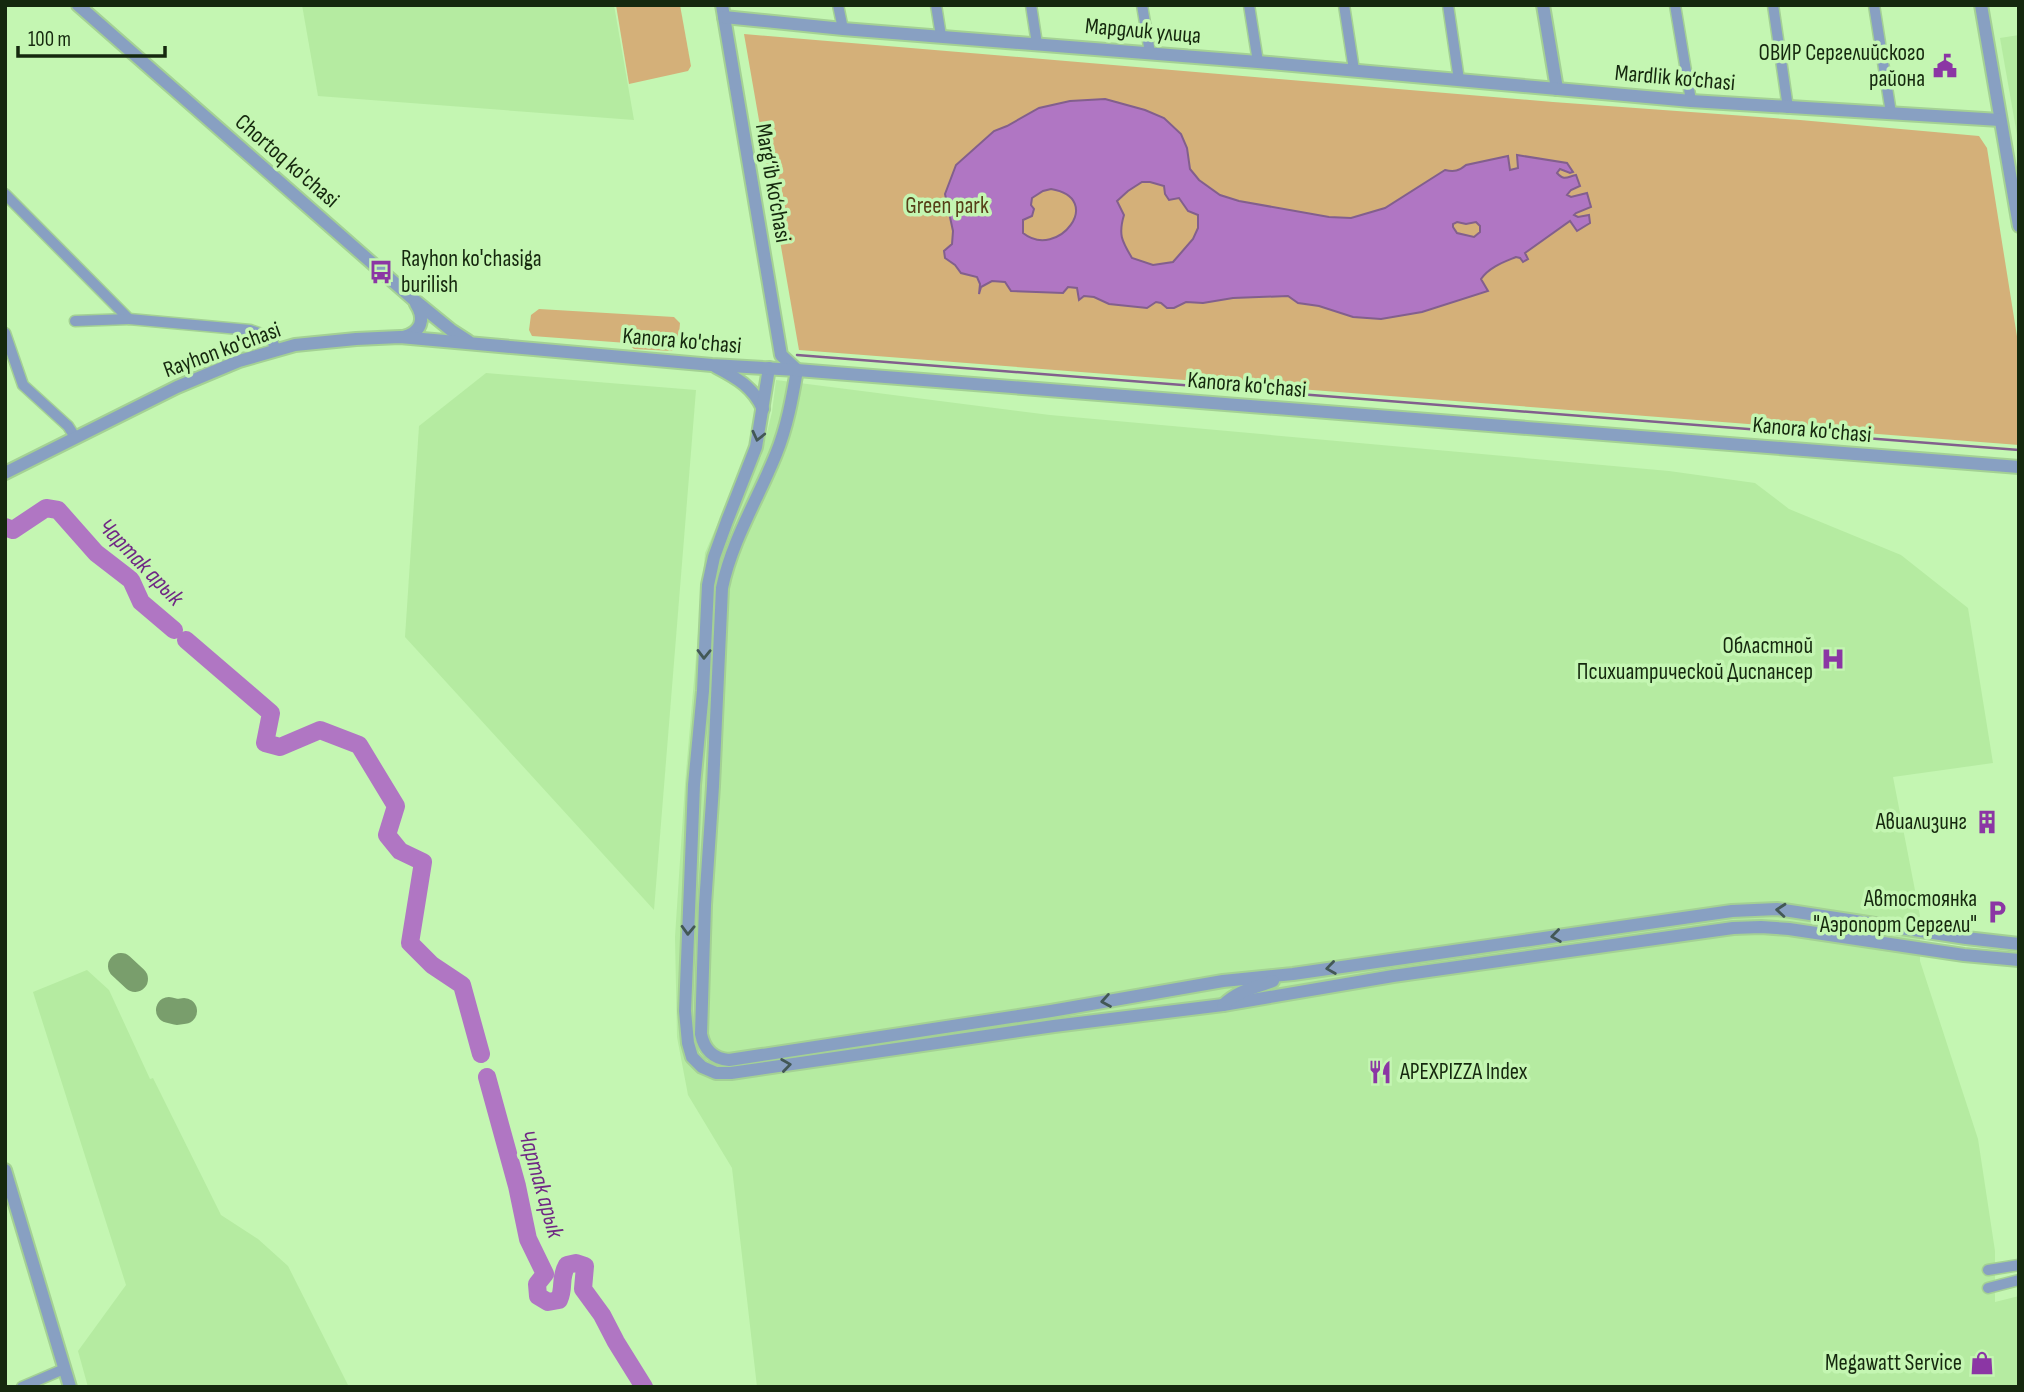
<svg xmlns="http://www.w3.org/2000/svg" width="2024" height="1392" font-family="'Sofia Sans Condensed',sans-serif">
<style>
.built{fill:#b5eba1}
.green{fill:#d4b079}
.water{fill:#b076c3;stroke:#825f8d;stroke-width:2;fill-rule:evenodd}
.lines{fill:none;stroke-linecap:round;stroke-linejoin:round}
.stream{stroke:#825f8d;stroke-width:2.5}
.river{stroke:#b076c3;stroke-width:18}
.taxiway{stroke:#799e6c;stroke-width:26}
.minor-casing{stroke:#a4d194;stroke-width:13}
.tertiary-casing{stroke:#a4d194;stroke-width:16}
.minor{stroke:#88a0c2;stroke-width:10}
.tertiary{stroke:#88a0c2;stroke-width:12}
.oneway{stroke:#435856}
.labels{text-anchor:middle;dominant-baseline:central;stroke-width:7;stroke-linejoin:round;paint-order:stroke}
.street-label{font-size:23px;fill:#15280e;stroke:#c4f6b2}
.poi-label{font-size:23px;fill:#15280e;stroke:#c4f6b2;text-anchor:end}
.park-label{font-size:23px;fill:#563f18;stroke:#c4f6b2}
.water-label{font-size:24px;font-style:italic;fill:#6f2784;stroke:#c4f6b2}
</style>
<rect width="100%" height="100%" fill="#c4f6b2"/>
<g class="built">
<path d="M 302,5 L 614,5 L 634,120 L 318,96 Z"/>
<path d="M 2019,35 L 2019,146 L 2000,38 Z"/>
<path d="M 486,373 L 696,390 L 654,910 L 405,637 L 419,426 Z"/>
<path d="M 776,380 L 1050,415 L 1669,471 L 1755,483 L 1789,509 L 1901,555 L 1968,608 L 1993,763 L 1893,777 L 1920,916 L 1920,961 L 1978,1139 L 1995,1251 L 1995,1302 L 2019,1296 L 2019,1387 L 757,1387 L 732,1168 L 688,1095 L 677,1037 L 675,937 L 685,784 L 705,553 L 730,495 L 761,457 L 772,412 Z"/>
<path d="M 87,970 L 109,990 L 150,1079 L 153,1078 L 221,1215 L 258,1239 L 288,1266 L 349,1387 L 88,1387 L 78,1351 L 126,1285 L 33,992 Z"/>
</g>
<g class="green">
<path d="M 616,5 L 680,5 L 691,66 L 688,71 L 629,84 Z"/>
<path d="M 744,34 L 1553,102 L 1800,120 L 1979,136 L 1987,148 L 2019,349 L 2019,445 L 799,350 Z"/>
<path d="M 539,309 L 674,317 L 680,323 L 678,346 L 672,351 L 634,349 L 627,343 L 532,336 L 529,330 L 531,315 Z"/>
</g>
<path class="water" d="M 1105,99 L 1145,110 L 1164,118 L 1181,134 L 1187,148 L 1190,169 L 1199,180 L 1220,195 L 1239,201 L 1329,217 L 1351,218 L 1385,208 L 1445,170 C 1454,172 1459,171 1466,165 L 1508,156 L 1510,170 L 1518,168 L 1517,155 L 1567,163 L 1573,172 L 1570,173 L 1560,169 L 1557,173 C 1564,181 1567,177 1576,175 L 1580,186 L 1571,190 L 1567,195 L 1571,197 L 1587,193 L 1591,207 L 1576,213 L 1574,215 L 1578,217 L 1589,215 L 1590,223 L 1577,231 L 1570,221 L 1525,253 L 1528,259 L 1523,262 L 1520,258 L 1516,257 C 1504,262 1489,267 1481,279 L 1488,291 L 1422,312 L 1381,319 L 1353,317 L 1319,306 L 1298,303 L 1288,296 L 1233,298 L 1203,303 L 1186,302 L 1174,308 L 1167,308 L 1161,303 L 1156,302 L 1147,308 L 1109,304 L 1094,297 L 1084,296 L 1079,300 L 1077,288 L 1068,287 L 1063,293 L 1011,291 L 1005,282 L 992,281 L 981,287 L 979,294 L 980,284 L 977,277 L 961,273 L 955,265 L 945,258 L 944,251 L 952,244 L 953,231 L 945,194 L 956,165 L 994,131 L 1007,126 L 1039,108 L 1070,101 ZM 1142,182 L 1150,182 L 1164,186 L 1165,194 L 1169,200 L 1179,198 L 1188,211 L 1198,215 L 1198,228 L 1193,239 L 1173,262 L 1153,265 L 1132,258 C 1122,241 1118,235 1124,215 L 1117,201 L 1128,191 ZM 1051,189 C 1106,198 1058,261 1023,233 L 1023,220 L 1032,216 L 1034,209 L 1031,205 L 1032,198 L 1043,191 ZM 1457,222 L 1466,224 L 1476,222 L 1480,226 L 1480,232 L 1474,237 L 1457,233 L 1453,227 L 1453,224 Z"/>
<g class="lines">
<path class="stream" d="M 797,355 L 2019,450"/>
<g class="river">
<path d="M 5,527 L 13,530 L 46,508 L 58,510 L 96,553 L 131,580 L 141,602 L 174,630"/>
<path d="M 186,640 L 271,713 L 265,743 L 280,747 L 320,730 L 359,745 L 396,806 L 387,835 L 400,851 L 423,862 L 410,943 L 432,965 L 462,985 L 481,1054"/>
<path d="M 487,1077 L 517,1186 L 528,1239 L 545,1274 L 537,1284 L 538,1296 L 548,1302 L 559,1300 C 565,1286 559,1279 567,1265 L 576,1263 L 585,1266 L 583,1289 L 602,1315 L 616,1342 L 644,1387"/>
</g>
<g class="taxiway">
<path d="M 121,966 L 135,979"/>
<path d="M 169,1010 L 177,1012 L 184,1011"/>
</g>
<g class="minor-casing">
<g id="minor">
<path d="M 838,5 L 843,29"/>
<path d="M 936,5 L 941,36"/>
<path d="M 1031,5 L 1037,44"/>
<path d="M 1142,5 L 1150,53"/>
<path d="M 1249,5 L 1258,62"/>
<path d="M 1344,5 L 1354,70"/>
<path d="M 1448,5 L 1459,80"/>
<path d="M 1675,5 L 1691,101"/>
<path d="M 1773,5 L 1788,108"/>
<path d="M 1874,5 L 1891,113"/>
<path d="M 5,194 L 129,319 L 250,330 L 270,337 L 276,349"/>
<path d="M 75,321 L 129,319"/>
<path d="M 5,333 L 23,385 L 68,426 L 75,437"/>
<path d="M 1988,1270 L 2019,1265"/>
<path d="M 1988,1288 L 2019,1280"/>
<path d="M 22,1387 L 64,1369"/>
</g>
</g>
<g class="tertiary-casing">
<g id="tertiary">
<path d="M 78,5 L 413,299 L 451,330 L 468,341"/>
<path d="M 722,5 L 781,355 L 797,370 C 792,399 787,427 776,454 C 758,499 732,540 722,588 L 713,786 L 705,905 L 701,1034 C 704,1049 713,1059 729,1060 L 1051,1011 L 1223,981 L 1293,974 L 1732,911 L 1777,909 L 1966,938 L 2019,944"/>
<path d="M 1543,5 L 1557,89"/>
<path d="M 1981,5 L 2019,226"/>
<path d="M 724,17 L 843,29 L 1258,62 L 1691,101 L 2000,120"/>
<path d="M 403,337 C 421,333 426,319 416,304"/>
<path d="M 716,367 C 737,378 753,387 763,409"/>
<path d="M 769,368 L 756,447 L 727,521 L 714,557 L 708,585 L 703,691 L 694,785 L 685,1011 L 688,1043 L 692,1057 L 702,1067 L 716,1073 L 731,1073 L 1054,1026 L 1223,1005 L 1393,976 L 1733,928 L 1761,927 L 1789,929 L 1964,955 L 2019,960"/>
<path d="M 5,473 L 177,387 L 239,361 L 295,345 L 356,339 L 400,337 L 712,365 L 797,370 L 2019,467"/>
<path d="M 1223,1005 C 1240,989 1253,989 1273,981"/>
<path d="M 5,1170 L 70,1387"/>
</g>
</g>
<use href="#minor" class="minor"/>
<use href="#tertiary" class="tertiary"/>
</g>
<defs><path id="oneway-chevron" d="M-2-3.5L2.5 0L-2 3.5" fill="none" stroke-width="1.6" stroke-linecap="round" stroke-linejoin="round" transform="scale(1.75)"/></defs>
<g class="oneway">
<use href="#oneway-chevron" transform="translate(758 436) rotate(103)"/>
<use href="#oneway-chevron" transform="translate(704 654) rotate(91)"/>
<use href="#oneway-chevron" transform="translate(1781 910) rotate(-175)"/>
<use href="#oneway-chevron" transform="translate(688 930) rotate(92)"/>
<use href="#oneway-chevron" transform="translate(1556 936) rotate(172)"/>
<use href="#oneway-chevron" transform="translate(1331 968) rotate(172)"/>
<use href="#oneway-chevron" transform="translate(1106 1001) rotate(170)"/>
<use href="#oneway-chevron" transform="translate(786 1065) rotate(-8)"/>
</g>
<defs>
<g id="civic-bare" transform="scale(1.89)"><path d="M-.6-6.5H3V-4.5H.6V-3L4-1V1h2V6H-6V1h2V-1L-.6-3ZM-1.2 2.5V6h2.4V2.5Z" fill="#8b36a4" stroke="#c4f6b2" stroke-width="2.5" paint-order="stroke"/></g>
<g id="bus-bare" transform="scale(1.89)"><path d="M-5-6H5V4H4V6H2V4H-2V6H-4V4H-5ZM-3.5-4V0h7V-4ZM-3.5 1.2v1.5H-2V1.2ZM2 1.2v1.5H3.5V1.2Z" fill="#8b36a4" stroke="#c4f6b2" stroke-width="2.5" paint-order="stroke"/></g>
<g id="hospital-bare" transform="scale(1.89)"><path d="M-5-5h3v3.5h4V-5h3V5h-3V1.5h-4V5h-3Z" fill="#8b36a4" stroke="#c4f6b2" stroke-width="2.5" paint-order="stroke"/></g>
<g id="building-bare" transform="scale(1.89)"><path d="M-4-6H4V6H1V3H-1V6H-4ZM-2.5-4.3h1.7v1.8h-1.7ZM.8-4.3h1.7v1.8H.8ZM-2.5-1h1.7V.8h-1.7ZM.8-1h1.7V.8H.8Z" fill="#8b36a4" stroke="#c4f6b2" stroke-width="2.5" paint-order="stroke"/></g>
<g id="parking-bare" transform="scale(1.89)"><path d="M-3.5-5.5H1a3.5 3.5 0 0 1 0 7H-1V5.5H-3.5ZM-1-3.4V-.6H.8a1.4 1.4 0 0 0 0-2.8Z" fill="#8b36a4" stroke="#c4f6b2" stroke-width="2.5" paint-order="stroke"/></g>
<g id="restaurant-bare" transform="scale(1.89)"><path d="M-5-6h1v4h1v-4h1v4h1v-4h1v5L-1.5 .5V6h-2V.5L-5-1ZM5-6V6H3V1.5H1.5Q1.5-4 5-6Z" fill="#8b36a4" stroke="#c4f6b2" stroke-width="2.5" paint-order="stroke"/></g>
<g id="shop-bare" transform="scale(1.89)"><path d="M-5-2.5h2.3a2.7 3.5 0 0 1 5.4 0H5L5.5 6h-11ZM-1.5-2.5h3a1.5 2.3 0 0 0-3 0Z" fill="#8b36a4" stroke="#c4f6b2" stroke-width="2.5" paint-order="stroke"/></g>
</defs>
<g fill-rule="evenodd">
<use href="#civic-bare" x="1945" y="66"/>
<use href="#bus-bare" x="381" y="272"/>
<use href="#hospital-bare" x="1833" y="659"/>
<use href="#building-bare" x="1987" y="822"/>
<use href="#parking-bare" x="1997" y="912"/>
<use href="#restaurant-bare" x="1380" y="1072"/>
<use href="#shop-bare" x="1982" y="1363"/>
</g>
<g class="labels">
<g class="street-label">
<text transform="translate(1143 31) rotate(5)">Мардлик улица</text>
<text transform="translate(1675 78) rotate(5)">Mardlik ko‘chasi</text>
<text transform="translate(287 161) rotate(41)">Chortoq ko'chasi</text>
<text transform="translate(773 183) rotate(80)">Marg‘ib ko‘chasi</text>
<text transform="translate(682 341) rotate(5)">Kanora ko'chasi</text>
<text transform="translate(222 350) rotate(-20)">Rayhon ko'chasi</text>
<text transform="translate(1247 385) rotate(5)">Kanora ko'chasi</text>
<text transform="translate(1812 430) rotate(5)">Kanora ko'chasi</text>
</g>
<g class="poi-label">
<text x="1925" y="53">ОВИР Сергелийского<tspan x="1925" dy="26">района</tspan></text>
<text x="401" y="259" text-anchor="start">Rayhon ko'chasiga<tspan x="401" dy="26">burilish</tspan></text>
<text x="1813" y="646">Областной<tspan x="1813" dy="26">Психиатрической Диспансер</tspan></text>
<text x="1967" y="822">Авиализинг</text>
<text x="1977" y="899">Автостоянка<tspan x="1977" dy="26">"Аэропорт Сергели"</tspan></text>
<text x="1400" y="1072" text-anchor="start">APEXPIZZA Index</text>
<text x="1962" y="1363">Megawatt Service</text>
</g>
<g class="park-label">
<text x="947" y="206">Green park</text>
</g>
<g class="water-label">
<text transform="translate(141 562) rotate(46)">Чартак арык</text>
<text transform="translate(541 1184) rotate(74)">Чартак арык</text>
</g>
</g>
<rect width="2024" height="1392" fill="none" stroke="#15280e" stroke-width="14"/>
<path d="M18 46v10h147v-10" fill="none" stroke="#15280e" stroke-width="3.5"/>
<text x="28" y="46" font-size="21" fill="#15280e" stroke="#c4f6b2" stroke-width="5" paint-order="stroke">100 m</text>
</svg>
